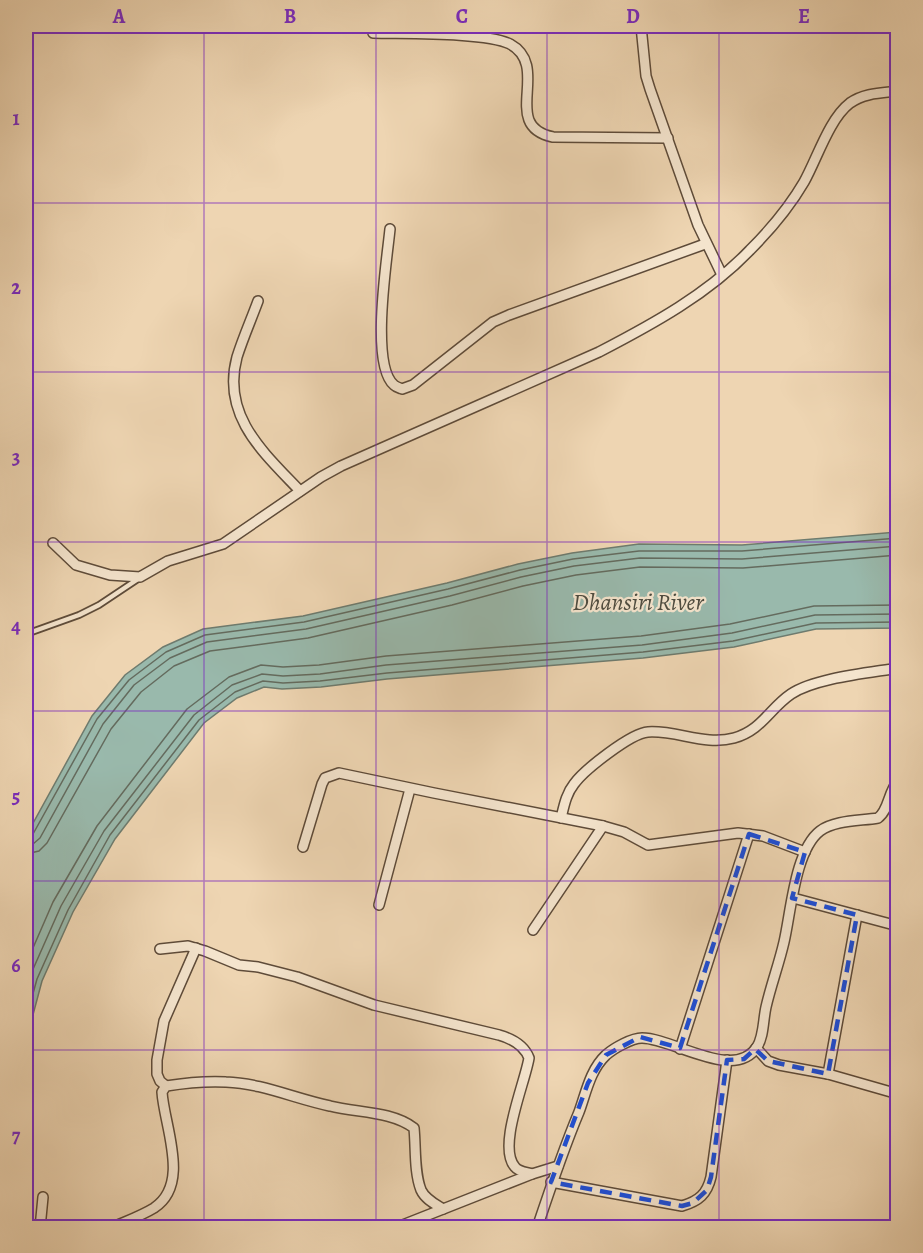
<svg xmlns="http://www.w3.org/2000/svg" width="923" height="1253" font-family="Alegreya,serif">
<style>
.water{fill:#99b9ac;stroke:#6e7b6e;stroke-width:1.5}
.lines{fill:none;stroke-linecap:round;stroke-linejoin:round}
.shore{stroke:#646b5e;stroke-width:1.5}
.service-casing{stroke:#5e4b39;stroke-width:8}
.minor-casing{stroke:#5e4b39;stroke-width:12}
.service{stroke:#f4e4cd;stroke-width:4.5}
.minor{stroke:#f4e4cd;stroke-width:9}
.marked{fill:none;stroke:#1d4ed8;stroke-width:4.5;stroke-dasharray:12 8;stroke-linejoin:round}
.grid{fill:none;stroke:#7b2cbf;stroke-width:1.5;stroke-opacity:0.55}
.labels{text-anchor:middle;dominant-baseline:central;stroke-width:4.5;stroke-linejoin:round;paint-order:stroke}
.water-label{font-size:24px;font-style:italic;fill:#4e4c40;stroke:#f4e4cd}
.neatline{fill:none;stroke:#7b2cbf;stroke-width:2}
.grid-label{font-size:20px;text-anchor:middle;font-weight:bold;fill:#7b2cbf}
</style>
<rect width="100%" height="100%" fill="#eed5b2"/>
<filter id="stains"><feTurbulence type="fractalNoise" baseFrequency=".00333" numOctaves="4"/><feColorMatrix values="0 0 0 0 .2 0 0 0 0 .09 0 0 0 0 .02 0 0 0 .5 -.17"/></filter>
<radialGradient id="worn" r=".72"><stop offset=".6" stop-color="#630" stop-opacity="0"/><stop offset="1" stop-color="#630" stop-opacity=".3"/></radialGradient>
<path class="water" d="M 897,532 L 897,628 L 816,629 L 734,647 L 643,658 L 387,679 L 321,687 L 282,689 L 264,687 L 237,698 L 204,723 L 115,839 L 73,912 L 42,981 L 26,1041 L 26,836 L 92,716 L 125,675 L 163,647 L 203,629 L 303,616 L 447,583 L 518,564 L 572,553 L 639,544 L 742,545 Z"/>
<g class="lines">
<g class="shore">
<path d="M 26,838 L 33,834 L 97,719 L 129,680 L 166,652 L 205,635 L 304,622 L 448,589 L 520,570 L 573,559 L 639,551 L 742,551 L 898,538"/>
<path d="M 26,845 L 33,844 L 40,838 L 103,724 L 134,685 L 170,658 L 207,642 L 306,629 L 450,596 L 521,577 L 574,566 L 640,558 L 742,559 L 898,546"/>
<path d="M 26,854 L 39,851 L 47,843 L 111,729 L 141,692 L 174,666 L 210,651 L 308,638 L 452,605 L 523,586 L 576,575 L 640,567 L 743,568 L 898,555"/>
<path d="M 26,964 L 53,902 L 97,826 L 187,709 L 229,677 L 261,665 L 283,667 L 319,665 L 386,656 L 641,636 L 730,624 L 814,606 L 898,605"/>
<path d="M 26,991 L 30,976 L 61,906 L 104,831 L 194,715 L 232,685 L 262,674 L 283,676 L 320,674 L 386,665 L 642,645 L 732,633 L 815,615 L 898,614"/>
<path d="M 26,1019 L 37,979 L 68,910 L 110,835 L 199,720 L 235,692 L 263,681 L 283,683 L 320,681 L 387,673 L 643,652 L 733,641 L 816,623 L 898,622"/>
</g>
<g class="service-casing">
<path id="service" d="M 26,634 L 79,615 L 99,605 L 138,579"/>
</g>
<g class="minor-casing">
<g id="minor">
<path d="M 641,26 L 646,76 L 650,89 L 698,225 L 722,275"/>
<path d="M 373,33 C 403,34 486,32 510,44 C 552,67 499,126 553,137 L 668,138"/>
<path d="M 390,229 C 387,260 370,365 394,385 C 396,387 400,388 402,389 L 413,385 L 493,322 L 509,315 L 705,244"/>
<path d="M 258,301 C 251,320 243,338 237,357 C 221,416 264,453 300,491"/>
<path d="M 53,543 L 76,565 L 110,575 L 140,577 L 168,561 L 223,544 L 321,477 L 341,466 L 599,352 C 653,324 708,294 750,250 C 770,230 790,206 804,182 C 817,159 829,119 850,103 C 864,93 881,93 898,91"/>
<path d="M 561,818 C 564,806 566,794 574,784 C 584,770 631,733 648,732 C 677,730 705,746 734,738 C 762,730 769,709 791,694 C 815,678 868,673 898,668"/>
<path d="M 303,847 L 322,784 L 325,778 L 339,773 L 434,793 L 603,826 L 624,832 L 648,845 L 738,833 L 763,836 L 805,852"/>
<path d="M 793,898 L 898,926"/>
<path d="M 379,905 L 410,789"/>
<path d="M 533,930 L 603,826"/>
<path d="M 160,949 L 188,946 L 205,951 L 239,965 L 258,967 L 297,977 L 374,1005 L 499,1035 C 513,1039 524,1045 529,1058 C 525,1083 497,1147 515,1167 C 519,1172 526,1172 532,1174"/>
<path d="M 756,1048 L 768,1061 L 779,1065 L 828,1074 L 898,1094"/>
<path d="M 680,1049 L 749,834"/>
<path d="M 828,1074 L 857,915"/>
<path d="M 166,1086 L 160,1081 L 157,1074 L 157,1060 L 164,1021 L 196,948"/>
<path d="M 551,1182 L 682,1206 C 699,1201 707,1194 711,1177 L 727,1060"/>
<path d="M 40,1228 L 43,1197"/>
<path d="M 111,1228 C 124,1222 141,1216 154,1208 C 191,1184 164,1126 162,1092 L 166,1086 C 185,1083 207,1081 226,1082 C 261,1083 296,1099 330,1106 C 358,1113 391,1111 414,1128 C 416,1148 414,1172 421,1190 C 425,1199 435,1204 443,1209"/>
<path d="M 395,1228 L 532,1174 L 558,1166"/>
<path d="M 537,1228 C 550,1189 563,1150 579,1112 C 586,1093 590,1070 606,1055 C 614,1048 632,1038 642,1038 C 673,1038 734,1082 757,1047 C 764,1036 763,1020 766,1007 C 771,985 779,964 784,942 C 791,912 795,850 820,831 C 835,820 860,821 878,818 C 889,810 888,792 898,781"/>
</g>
</g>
<use href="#service" class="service"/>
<use href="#minor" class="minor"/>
</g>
<path class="marked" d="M 749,834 L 805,852 L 792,898 L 857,915 L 828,1074 L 768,1061 L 755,1049 L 744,1059 L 727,1060 L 711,1177 L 707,1190 L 693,1203 L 682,1206 L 551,1182 L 588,1083 L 606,1055 L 640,1037 L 680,1048 Z"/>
<path class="grid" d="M 204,26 L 204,1228M 376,26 L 376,1228M 547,26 L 547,1228M 719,26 L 719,1228M 26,203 L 898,203M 26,372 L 898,372M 26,542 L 898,542M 26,711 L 898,711M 26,881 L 898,881M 26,1050 L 898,1050"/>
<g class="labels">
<g class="water-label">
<text x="638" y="602">Dhansiri River</text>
</g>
</g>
<rect width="923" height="1253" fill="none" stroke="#eed5b2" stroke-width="66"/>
<rect x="33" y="33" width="857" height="1187" class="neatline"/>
<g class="grid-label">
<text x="119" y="23">A</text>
<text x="290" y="23">B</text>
<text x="462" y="23">C</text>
<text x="633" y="23">D</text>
<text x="804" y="23">E</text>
<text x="16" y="125">1</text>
<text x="16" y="294">2</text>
<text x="16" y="464">3</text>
<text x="16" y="633">4</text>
<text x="16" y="803">5</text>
<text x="16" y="972">6</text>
<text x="16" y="1142">7</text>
</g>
<rect width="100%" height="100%" filter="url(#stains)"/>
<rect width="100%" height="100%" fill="url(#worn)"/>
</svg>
